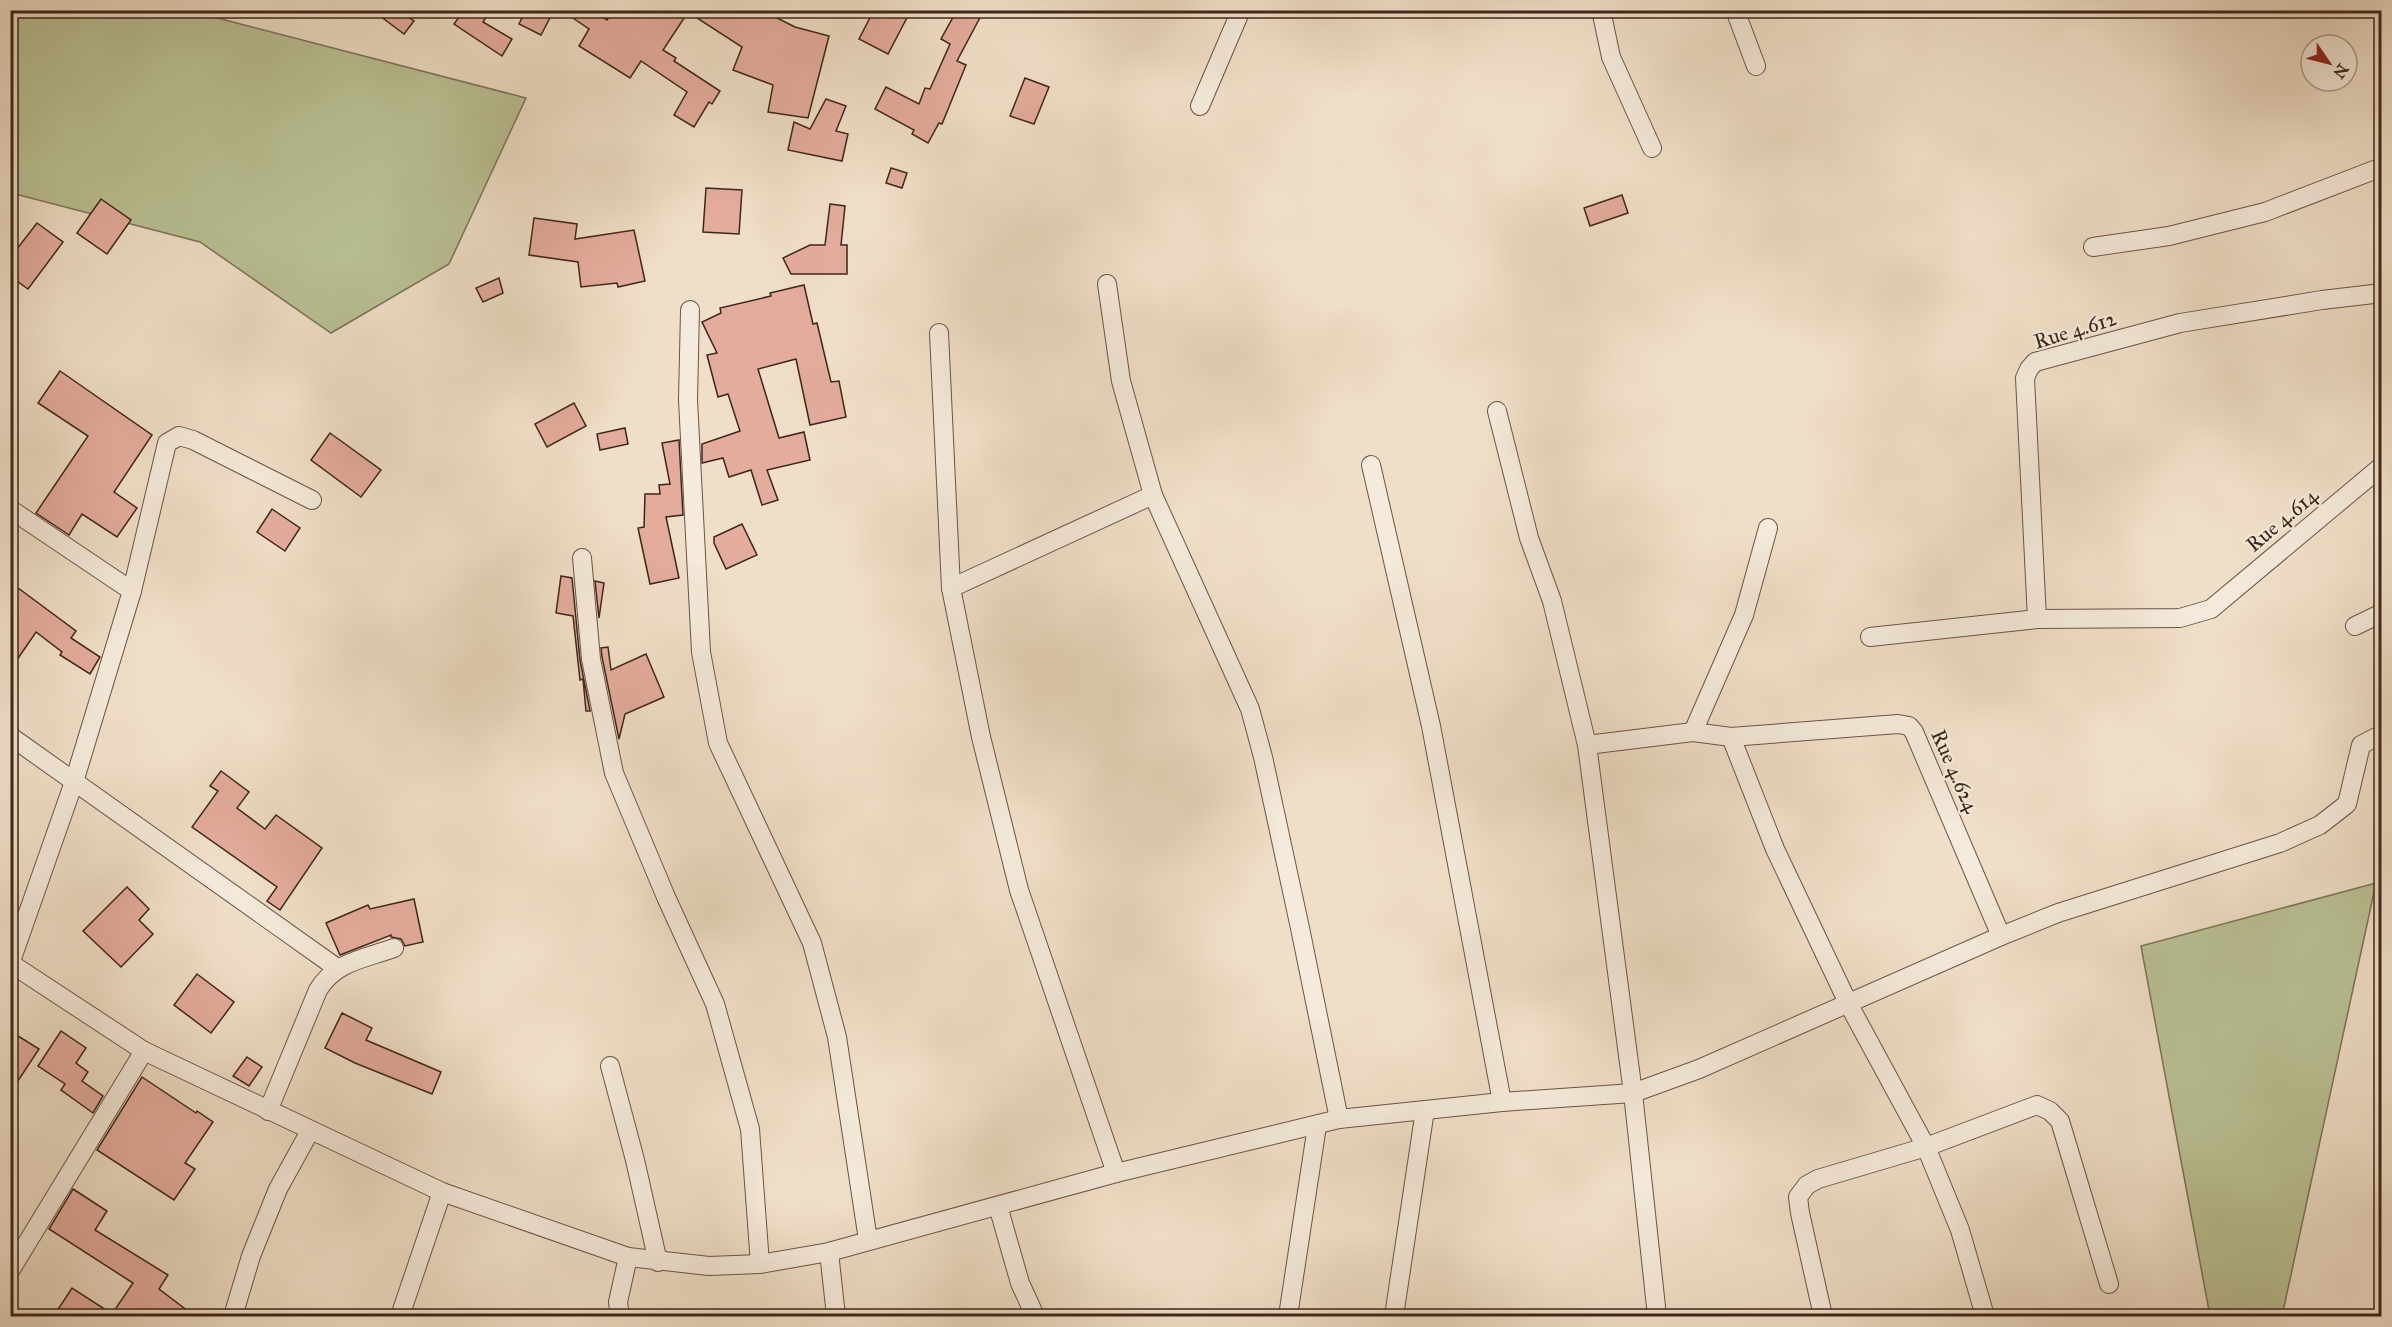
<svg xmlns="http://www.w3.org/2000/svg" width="2392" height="1327" font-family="'IM FELL Great Primer',serif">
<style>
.green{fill:#bac296;stroke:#7c7458;stroke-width:1.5}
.building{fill:#e4ac9d;stroke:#3e261b;stroke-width:1.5}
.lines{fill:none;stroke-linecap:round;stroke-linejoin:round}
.street-casing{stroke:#6a5446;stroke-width:20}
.street{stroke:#f5eadb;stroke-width:18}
.labels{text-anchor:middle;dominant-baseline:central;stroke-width:4.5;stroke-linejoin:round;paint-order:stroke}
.street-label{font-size:21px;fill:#3e261b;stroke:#f5eadb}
</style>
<rect width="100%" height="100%" fill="#f0dfc8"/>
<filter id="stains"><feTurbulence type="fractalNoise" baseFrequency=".00333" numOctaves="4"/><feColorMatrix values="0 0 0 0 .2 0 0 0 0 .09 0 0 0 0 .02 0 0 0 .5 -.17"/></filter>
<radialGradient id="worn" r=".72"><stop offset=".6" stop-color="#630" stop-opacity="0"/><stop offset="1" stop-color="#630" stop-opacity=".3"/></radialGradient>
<g class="green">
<path d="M 10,11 L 190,11 L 526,98 L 449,264 L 331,333 L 200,242 L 11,193 Z"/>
<path d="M 2376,883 L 2282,1316 L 2210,1316 L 2141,946 Z"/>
</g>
<g class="building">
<path d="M 372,10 L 398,10 L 414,21 L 404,34 Z"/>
<path d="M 464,10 L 491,10 L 483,22 L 512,39 L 502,56 L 454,24 Z"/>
<path d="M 526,10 L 554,10 L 541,35 L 519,24 Z"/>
<path d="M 561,10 L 591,10 L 607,20 L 614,10 L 780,10 L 775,17 L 795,27 L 829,36 L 808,118 L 768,112 L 773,85 L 733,70 L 742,47 L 688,12 L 663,50 L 676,58 L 674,61 L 720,91 L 712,104 L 709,102 L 694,127 L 674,115 L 687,92 L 641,61 L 630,78 L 579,46 L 589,29 Z"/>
<path d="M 874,10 L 911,10 L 888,54 L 859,39 Z"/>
<path d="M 957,10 L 984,10 L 957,61 L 966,65 L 942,124 L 939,123 L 928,143 L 912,134 L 914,130 L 875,109 L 886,87 L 919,104 L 925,88 L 930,89 L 950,44 L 941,39 Z"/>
<path d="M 1025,78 L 1049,87 L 1034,124 L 1010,116 Z"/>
<path d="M 826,99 L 846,106 L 836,131 L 848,134 L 842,161 L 788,150 L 794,122 L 810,129 Z"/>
<path d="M 891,168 L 907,173 L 902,188 L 886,183 Z"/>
<path d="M 706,188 L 742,190 L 739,234 L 703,232 Z"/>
<path d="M 1622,195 L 1628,213 L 1590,226 L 1584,208 Z"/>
<path d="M 101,199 L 131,220 L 107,254 L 77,233 Z"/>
<path d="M 830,204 L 845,206 L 841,245 L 847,245 L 847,274 L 791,274 L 783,258 L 810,245 L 825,245 Z"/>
<path d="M 534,218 L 577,224 L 575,239 L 634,230 L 645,281 L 618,287 L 617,283 L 581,287 L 578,262 L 529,255 Z"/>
<path d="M 37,223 L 63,242 L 28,289 L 10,276 L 10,258 Z"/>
<path d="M 499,278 L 503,293 L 483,302 L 476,288 Z"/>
<path d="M 804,285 L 813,324 L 817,323 L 831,382 L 839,381 L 846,417 L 810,425 L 796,359 L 758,369 L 779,438 L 804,432 L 810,460 L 767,470 L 778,500 L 762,505 L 751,470 L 729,477 L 723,458 L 702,463 L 702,444 L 740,431 L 728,394 L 718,397 L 707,355 L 717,353 L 702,322 L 721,313 L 720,308 L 771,296 L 770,293 Z"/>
<path d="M 60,371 L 152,435 L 114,492 L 137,508 L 117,537 L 82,514 L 69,535 L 36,513 L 88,436 L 38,403 Z"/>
<path d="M 574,403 L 586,426 L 547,447 L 535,424 Z"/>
<path d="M 625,428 L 628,444 L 600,450 L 597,434 Z"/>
<path d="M 330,433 L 381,470 L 361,497 L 311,460 Z"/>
<path d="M 679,440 L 683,515 L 666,517 L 679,578 L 650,584 L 638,528 L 644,527 L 645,494 L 660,494 L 659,485 L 670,484 L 662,443 Z"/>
<path d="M 272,509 L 300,528 L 285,551 L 257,532 Z"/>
<path d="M 742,524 L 757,555 L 726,569 L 714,543 L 714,537 Z"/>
<path d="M 561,576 L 572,578 L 580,660 L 590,711 L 586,711 L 583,679 L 580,680 L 573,616 L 556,613 Z"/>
<path d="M 595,581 L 604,583 L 599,618 Z"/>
<path d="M 10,582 L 76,631 L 71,638 L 100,657 L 90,674 L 60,655 L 62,652 L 36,632 L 10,670 Z"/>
<path d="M 608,647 L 611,670 L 646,654 L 664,697 L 625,714 L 619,739 L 602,657 L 601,648 Z"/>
<path d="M 221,771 L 249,792 L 237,808 L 265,829 L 276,815 L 322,848 L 280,910 L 267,901 L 277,887 L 192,827 L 218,791 L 210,786 Z"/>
<path d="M 127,887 L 149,909 L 139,920 L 153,934 L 121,967 L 83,931 Z"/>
<path d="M 414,899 L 423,942 L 405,946 L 401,939 L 391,937 L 391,935 L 340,955 L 326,923 L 368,905 L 370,909 Z"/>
<path d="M 197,974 L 234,1002 L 211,1033 L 174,1005 Z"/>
<path d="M 342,1013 L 372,1028 L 366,1040 L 441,1072 L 432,1094 L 355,1063 L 325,1048 Z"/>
<path d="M 10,1031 L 39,1049 L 10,1093 Z"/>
<path d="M 61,1031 L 86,1048 L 76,1063 L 88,1072 L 82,1081 L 103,1096 L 93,1113 L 61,1090 L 65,1084 L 38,1066 Z"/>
<path d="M 247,1057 L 262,1067 L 249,1086 L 233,1076 Z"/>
<path d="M 142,1077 L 196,1113 L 197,1111 L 213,1122 L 185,1163 L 195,1169 L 174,1200 L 97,1150 Z"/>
<path d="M 73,1189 L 107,1211 L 95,1230 L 168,1275 L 159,1289 L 196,1317 L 53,1317 L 72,1288 L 112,1314 L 133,1283 L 49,1229 Z"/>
</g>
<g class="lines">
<g class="street-casing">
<g id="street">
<path d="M 1601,10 L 1611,57 L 1652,148"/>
<path d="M 1735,10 L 1756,66"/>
<path d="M 1200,106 L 1241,10"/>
<path d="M 2093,247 L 2169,236 L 2265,212 L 2382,167"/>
<path d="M 1107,284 L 1121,381 L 1153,495 L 1250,709 L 1263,757 L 1300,928 L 1339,1119"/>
<path d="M 690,310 L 688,400 L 701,652 L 718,743 L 812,943 L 837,1037 L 868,1240"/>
<path d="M 939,333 L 951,588 L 981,737 L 1019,890 L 1116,1173"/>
<path d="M 1497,411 L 1529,538 L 1552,601 L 1587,745"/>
<path d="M 1371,465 L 1431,726 L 1502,1102"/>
<path d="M 10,509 L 132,591"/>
<path d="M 582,558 L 591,659 L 614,773 L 666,897 L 715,1004 L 750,1129 L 760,1264"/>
<path d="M 951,588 L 1153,495"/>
<path d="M 2037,619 L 2025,378 L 2029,369 L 2035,362 L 2180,323 L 2322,300 L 2382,293"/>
<path d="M 2355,626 L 2382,613"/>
<path d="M 1870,637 L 2037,619 L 2180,618 L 2211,609 L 2382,466"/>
<path d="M 1693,732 L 1744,615 L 1768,528"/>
<path d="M 10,736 L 337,968"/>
<path d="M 1731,737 L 1775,849 L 1849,1005 L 1926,1147 L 1960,1230 L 1985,1316"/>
<path d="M 10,963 L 144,1051 L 442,1192 L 628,1257 L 709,1266 L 760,1264 L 829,1252 L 1116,1173 L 1339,1119 L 1502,1102 L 1633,1093 L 1699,1069 L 2001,936"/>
<path d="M 10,964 L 74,782 L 132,591 L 167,443 L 179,436 L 193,440 L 312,500"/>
<path d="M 610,1066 L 635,1160 L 658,1262"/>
<path d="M 268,1111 L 318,990 C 336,961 364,959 394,948"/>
<path d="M 998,1206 L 1020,1283 L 1035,1316"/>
<path d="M 829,1252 L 836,1316"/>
<path d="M 10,1271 L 144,1051"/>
<path d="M 233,1316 L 251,1256 L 278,1189 L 310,1131"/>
<path d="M 400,1316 L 442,1192"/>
<path d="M 620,1316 L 618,1302 L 628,1257"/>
<path d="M 1288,1316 L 1317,1126"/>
<path d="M 1394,1316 L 1425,1110"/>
<path d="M 1657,1316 L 1633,1093 L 1587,745 L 1693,732 L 1731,737 L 1898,724 L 1909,726 L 1914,732 L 2001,936 L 2058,913 L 2280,843 L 2320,825 L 2347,804 L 2361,745 L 2382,734"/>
<path d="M 1823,1316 L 1800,1213 L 1798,1197 L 1807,1185 L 1818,1179 L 1926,1147 L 2037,1105 L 2050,1111 L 2060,1121 L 2109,1284"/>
</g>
</g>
<use href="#street" class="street"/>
</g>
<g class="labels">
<g class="street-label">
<text transform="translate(2075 330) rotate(-17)">Rue 4.612</text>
<text transform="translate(2282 520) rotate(-40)">Rue 4.614</text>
<text transform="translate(1955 771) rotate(66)">Rue 4.624</text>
</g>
</g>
<rect width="2392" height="1327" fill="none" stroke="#f0dfc8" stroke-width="36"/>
<rect x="12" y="12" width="2368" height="1303" fill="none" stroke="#3e261b" stroke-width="3"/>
<rect x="18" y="18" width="2356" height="1291" fill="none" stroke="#3e261b" stroke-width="1.5"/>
<g transform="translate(2329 63) rotate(125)"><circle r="28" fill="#f5eadb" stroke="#ac9c8e" stroke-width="1.5"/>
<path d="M0-4.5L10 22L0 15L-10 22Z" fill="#8f2418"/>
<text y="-9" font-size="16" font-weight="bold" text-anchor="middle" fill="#3e261b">N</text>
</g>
<rect width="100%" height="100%" filter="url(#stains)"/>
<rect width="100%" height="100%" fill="url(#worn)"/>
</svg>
